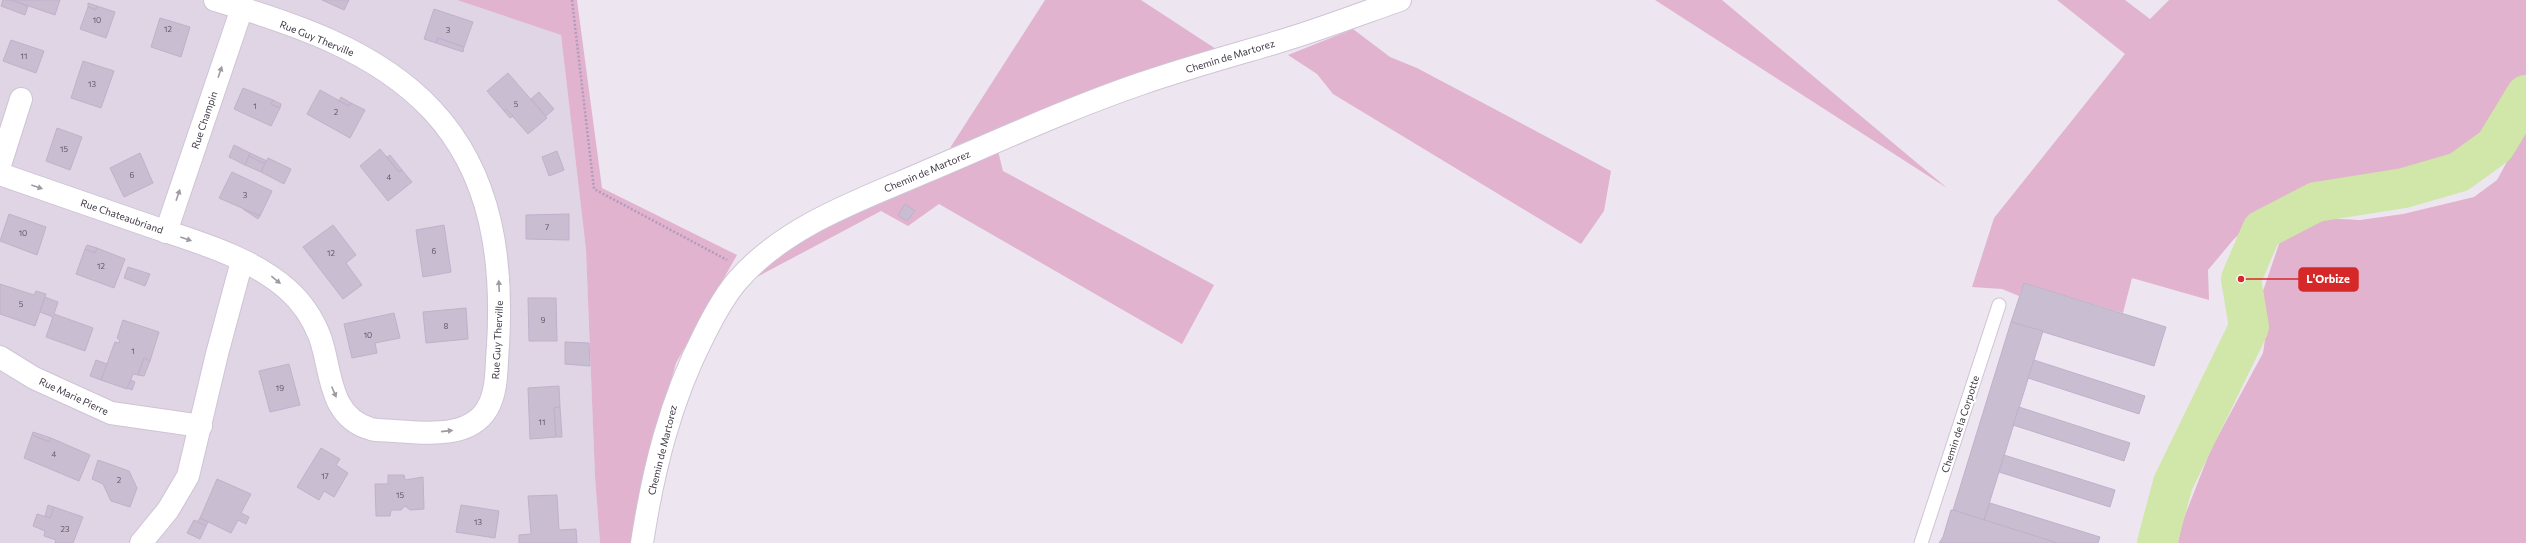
<svg xmlns="http://www.w3.org/2000/svg" width="2526" height="543" font-family="Commissioner,sans-serif">
<style>
.residential{fill:#dfd5e4}
.green{fill:#e1b3ce}
.lines{fill:none;stroke-linecap:round;stroke-linejoin:round}
.river{stroke:#d0e7a9;stroke-width:40}
.building{fill:#c8bdd1;stroke:#c0b1cb}
.lane-casing{stroke:#cfc4d6;stroke-width:15}
.street-casing{stroke:#cfc4d6;stroke-width:24}
.path{stroke:#af9dbb;stroke-width:2.5;stroke-dasharray:2 2;stroke-linecap:butt}
.lane{stroke:#fff;stroke-width:13}
.street{stroke:#fff;stroke-width:22}
.oneway{fill:#9e9aa1}
.labels{text-anchor:middle;dominant-baseline:central;stroke-width:4;stroke-linejoin:round;paint-order:stroke}
.number-label{font-size:8px;fill:#605866}
.street-label{font-size:10px;fill:#3d3643;stroke:#fff}
.leader{fill:none;stroke:#d62828;stroke-width:1.5}
.callout-dot{fill:#d62828;stroke:#fff;stroke-width:1.5}
.callout{fill:#d62828;stroke:#d62828;stroke-width:1.5}
.callout-label{font-size:11px;text-anchor:middle;font-weight:bold;fill:#fff}
</style>
<rect width="100%" height="100%" fill="#ede6f1"/>
<path class="residential" d="M 0,0 L 457,0 L 561,35 L 586,250 L 595,477 L 600,543 L 0,543 Z"/>
<g class="green">
<path d="M 457,0 L 577,0 L 602,188 L 737,255 L 676,363 L 650,457 L 632,543 L 600,543 L 595,477 L 586,250 L 561,35 Z"/>
<path d="M 1045,0 L 1141,0 L 1219,51 L 1082,96 L 950,148 Z"/>
<path d="M 1655,0 L 1722,0 L 1947,188 Z"/>
<path d="M 2057,0 L 2125,0 L 2150,19 L 2169,0 L 2526,0 L 2526,77 L 2503,112 L 2469,149 L 2443,161 L 2313,189 L 2269,207 L 2234,239 L 2208,270 L 2209,300 L 2132,278 L 2123,313 L 2024,283 L 2019,296 L 2002,289 L 1972,287 L 1994,218 L 2125,54 Z"/>
<path d="M 1353,29 L 1390,57 L 1417,68 L 1611,171 L 1604,211 L 1581,244 L 1333,94 L 1317,74 L 1288,55 Z"/>
<path d="M 2526,127 L 2526,543 L 2178,543 L 2182,523 L 2211,449 L 2263,353 L 2266,333 L 2263,291 L 2280,241 L 2320,218 L 2360,220 L 2403,214 L 2474,197 L 2497,180 Z"/>
<path d="M 998,151 L 1003,171 L 1214,285 L 1182,344 L 939,204 L 908,226 L 881,211 L 755,278 L 806,232 Z"/>
</g>
<g class="lines">
<path class="river" d="M 2157,543 L 2173,483 L 2249,327 L 2241,279 L 2262,230 L 2316,202 L 2404,188 L 2459,172 L 2495,146 L 2526,95"/>
</g>
<g class="building">
<path d="M 3,0 L 11,0 L 28,6 L 25,15 L 1,6 Z"/>
<path d="M 11,0 L 60,0 L 55,15 Z"/>
<path d="M 322,0 L 349,0 L 344,10 Z"/>
<path d="M 88,3 L 97,6 L 96,10 L 88,7 Z"/>
<path d="M 97,6 L 115,12 L 106,38 L 80,29 L 88,7 L 96,10 Z"/>
<path d="M 434,9 L 473,22 L 464,47 L 438,38 L 436,43 L 424,39 Z"/>
<path d="M 160,18 L 190,27 L 181,57 L 151,47 Z"/>
<path d="M 438,38 L 464,47 L 463,52 L 436,43 Z"/>
<path d="M 11,40 L 44,51 L 36,73 L 3,61 Z"/>
<path d="M 83,61 L 114,71 L 101,108 L 71,98 Z"/>
<path d="M 508,73 L 547,118 L 528,134 L 506,109 L 504,111 L 487,91 Z"/>
<path d="M 243,88 L 273,100 L 271,104 L 280,108 L 271,126 L 234,109 Z"/>
<path d="M 320,90 L 349,106 L 351,103 L 365,110 L 350,138 L 307,114 Z"/>
<path d="M 539,92 L 554,109 L 546,116 L 531,99 Z"/>
<path d="M 341,97 L 351,103 L 349,106 L 339,101 Z"/>
<path d="M 273,100 L 281,104 L 280,108 L 271,104 Z"/>
<path d="M 506,109 L 513,116 L 510,118 L 504,111 Z"/>
<path d="M 57,128 L 82,137 L 70,170 L 46,161 Z"/>
<path d="M 234,145 L 250,153 L 245,165 L 229,157 Z"/>
<path d="M 380,149 L 399,172 L 402,170 L 412,182 L 388,201 L 360,166 Z"/>
<path d="M 557,151 L 564,170 L 549,176 L 542,157 Z"/>
<path d="M 140,153 L 153,183 L 124,197 L 110,168 Z"/>
<path d="M 250,153 L 267,161 L 265,164 L 249,156 Z"/>
<path d="M 390,155 L 402,170 L 399,172 L 387,157 Z"/>
<path d="M 249,156 L 265,164 L 261,172 L 245,165 Z"/>
<path d="M 268,158 L 291,169 L 284,184 L 261,172 Z"/>
<path d="M 232,172 L 272,191 L 260,216 L 219,198 Z"/>
<path d="M 905,204 L 915,211 L 907,221 L 898,215 Z"/>
<path d="M 243,209 L 260,216 L 258,219 Z"/>
<path d="M 9,214 L 46,227 L 37,255 L 0,241 Z"/>
<path d="M 569,214 L 569,240 L 526,239 L 526,215 Z"/>
<path d="M 333,225 L 356,255 L 346,263 L 362,285 L 343,299 L 303,247 Z"/>
<path d="M 444,225 L 451,272 L 423,277 L 416,230 Z"/>
<path d="M 87,245 L 97,248 L 95,253 L 85,249 Z"/>
<path d="M 97,248 L 125,259 L 114,288 L 76,274 L 85,249 L 95,253 Z"/>
<path d="M 128,267 L 150,274 L 145,286 L 124,278 Z"/>
<path d="M 2024,283 L 2166,327 L 2154,366 L 2011,322 Z"/>
<path d="M 0,284 L 34,295 L 36,291 L 46,294 L 35,326 L 0,314 Z"/>
<path d="M 45,297 L 58,302 L 54,314 L 93,328 L 85,351 L 46,337 L 53,317 L 40,312 Z"/>
<path d="M 528,298 L 556,298 L 557,341 L 529,341 Z"/>
<path d="M 466,308 L 468,339 L 426,343 L 423,312 Z"/>
<path d="M 394,313 L 400,338 L 375,343 L 377,353 L 352,358 L 344,324 Z"/>
<path d="M 123,320 L 159,332 L 150,361 L 144,358 L 138,375 L 133,374 L 127,389 L 101,380 L 115,342 L 119,343 L 120,340 L 117,338 Z"/>
<path d="M 2011,322 L 2043,331 L 1984,520 L 1953,510 Z"/>
<path d="M 565,342 L 589,343 L 590,366 L 565,364 Z"/>
<path d="M 144,358 L 150,361 L 144,376 L 138,375 Z"/>
<path d="M 96,360 L 107,364 L 101,380 L 90,376 Z"/>
<path d="M 2034,360 L 2145,396 L 2139,414 L 2028,378 Z"/>
<path d="M 289,364 L 300,405 L 270,412 L 259,371 Z"/>
<path d="M 131,380 L 135,382 L 132,390 L 127,388 Z"/>
<path d="M 559,386 L 560,407 L 554,408 L 556,437 L 530,439 L 528,388 Z"/>
<path d="M 560,407 L 562,437 L 556,437 L 554,408 Z"/>
<path d="M 2019,407 L 2130,443 L 2124,461 L 2013,425 Z"/>
<path d="M 33,432 L 51,438 L 49,442 L 32,435 Z"/>
<path d="M 32,435 L 49,442 L 51,438 L 90,455 L 79,481 L 24,458 Z"/>
<path d="M 321,448 L 340,459 L 336,465 L 348,473 L 334,497 L 324,491 L 319,500 L 297,487 Z"/>
<path d="M 2004,455 L 2115,490 L 2110,507 L 1999,472 Z"/>
<path d="M 98,460 L 129,471 L 137,488 L 130,507 L 111,501 L 103,484 L 92,479 Z"/>
<path d="M 388,475 L 404,475 L 405,480 L 423,477 L 424,509 L 410,510 L 405,506 L 401,510 L 391,510 L 390,516 L 376,516 L 375,484 L 388,484 Z"/>
<path d="M 217,479 L 251,494 L 241,513 L 249,517 L 246,524 L 238,520 L 231,533 L 200,518 Z"/>
<path d="M 557,495 L 559,530 L 576,529 L 577,543 L 519,543 L 519,535 L 531,534 L 528,496 Z"/>
<path d="M 1990,503 L 2100,537 L 2098,543 L 2057,543 L 1984,520 Z"/>
<path d="M 48,505 L 54,507 L 50,518 L 45,516 Z"/>
<path d="M 461,505 L 499,511 L 495,538 L 456,532 Z"/>
<path d="M 54,507 L 83,517 L 73,543 L 55,543 L 56,540 L 44,536 L 45,531 L 33,526 L 37,514 L 50,518 Z"/>
<path d="M 1951,510 L 1953,510 L 2057,543 L 1939,543 L 1943,537 Z"/>
<path d="M 200,518 L 208,522 L 206,526 L 197,522 Z"/>
<path d="M 194,520 L 206,526 L 200,539 L 187,533 Z"/>
</g>
<g class="lines">
<g class="lane-casing">
<path id="lane" d="M 1921,543 L 1999,305"/>
</g>
<g class="street-casing">
<g id="street">
<path d="M 0,165 L 21,99"/>
<path d="M 0,174 C 50,191 100,209 150,226 C 197,242 249,256 287,289 C 302,302 313,319 320,337 C 332,371 328,417 371,429 C 379,431 388,430 395,431 C 424,433 469,439 487,409 C 498,391 496,366 498,346 C 503,262 493,175 432,110 C 376,50 292,23 215,0"/>
<path d="M 166,232 L 242,8"/>
<path d="M 0,357 L 34,378 L 111,413 L 201,426"/>
<path d="M 141,543 L 168,510 L 188,476 L 217,354 L 242,261"/>
<path d="M 642,543 C 653,471 670,401 704,335 C 713,317 724,296 738,280 C 786,225 861,200 925,172 C 996,142 1067,109 1140,84 C 1186,68 1234,55 1281,41 C 1321,29 1360,14 1400,0"/>
</g>
</g>
<path class="path" d="M 572,0 L 594,189 L 727,260"/>
<use href="#lane" class="lane"/>
<use href="#street" class="street"/>
</g>
<defs><path id="oneway-solid" d="M-6-.8H1V-3.2L6.5 0L1 3.2V.8H-6Z"/></defs>
<g class="oneway">
<use href="#oneway-solid" transform="translate(220 72) rotate(-71)"/>
<use href="#oneway-solid" transform="translate(37 187) rotate(19)"/>
<use href="#oneway-solid" transform="translate(178 195) rotate(-71)"/>
<use href="#oneway-solid" transform="translate(186 239) rotate(19)"/>
<use href="#oneway-solid" transform="translate(276 280) rotate(39)"/>
<use href="#oneway-solid" transform="translate(499 286) rotate(-93)"/>
<use href="#oneway-solid" transform="translate(334 392) rotate(67)"/>
<use href="#oneway-solid" transform="translate(447 431) rotate(-6)"/>
</g>
<g class="labels">
<g class="number-label">
<text x="97" y="20">10</text>
<text x="168" y="29">12</text>
<text x="448" y="30">3</text>
<text x="24" y="56">11</text>
<text x="92" y="84">13</text>
<text x="516" y="104">5</text>
<text x="255" y="106">1</text>
<text x="336" y="112">2</text>
<text x="64" y="149">15</text>
<text x="132" y="175">6</text>
<text x="389" y="177">4</text>
<text x="245" y="195">3</text>
<text x="547" y="227">7</text>
<text x="23" y="233">10</text>
<text x="434" y="251">6</text>
<text x="331" y="253">12</text>
<text x="101" y="266">12</text>
<text x="21" y="304">5</text>
<text x="543" y="320">9</text>
<text x="446" y="326">8</text>
<text x="368" y="335">10</text>
<text x="133" y="351">1</text>
<text x="280" y="388">19</text>
<text x="542" y="422">11</text>
<text x="54" y="454">4</text>
<text x="325" y="476">17</text>
<text x="119" y="480">2</text>
<text x="400" y="495">15</text>
<text x="478" y="522">13</text>
<text x="65" y="529">23</text>
</g>
<g class="street-label">
<text transform="translate(317 38) rotate(22)">Rue Guy Therville</text>
<text transform="translate(1230 56) rotate(-17)">Chemin de Martorez</text>
<text transform="translate(204 120) rotate(-71)">Rue Champin</text>
<text transform="translate(927 171) rotate(-23)">Chemin de Martorez</text>
<text transform="translate(122 216) rotate(19)">Rue Chateaubriand</text>
<text transform="translate(497 340) rotate(-87)">Rue Guy Therville</text>
<text transform="translate(74 396) rotate(25)">Rue Marie Pierre</text>
<text transform="translate(1960 424) rotate(-72)">Chemin de la Corpotte</text>
<text transform="translate(662 450) rotate(-76)">Chemin de Martorez</text>
</g>
</g>
<path class="leader" d="M2241 279L2299 279"/>
<circle class="callout-dot" cx="2241" cy="279" r="4"/>
<rect class="callout" x="2299" y="268" width="59" height="23" rx="4"/>
<g class="callout-label">
<text x="2328" y="283">L'Orbize</text>
</g>
</svg>
